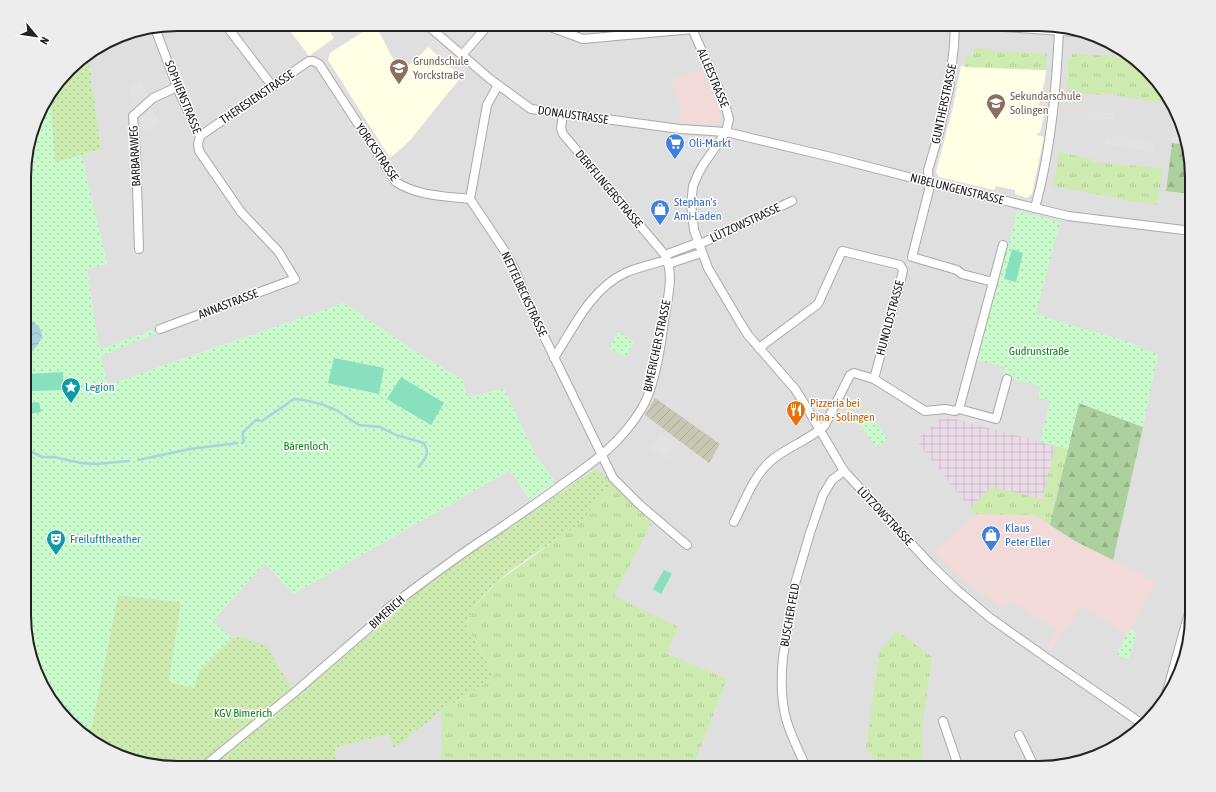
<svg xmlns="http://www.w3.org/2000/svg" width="1216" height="792" font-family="'Asap Condensed',sans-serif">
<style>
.residential{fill:#e0dfdf}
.commercial{fill:#f2dad9}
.industrial{fill:url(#industrial-grid)}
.education{fill:#ffffe5}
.construction{fill:url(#construction-furrows)}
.grass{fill:url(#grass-tufts)}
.forest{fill:url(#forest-firs)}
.park{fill:url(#park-dots)}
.garden{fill:url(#garden-dots)}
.pitch{fill:#88e0be}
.parking{fill:#e2e2e2}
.water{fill:url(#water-waves)}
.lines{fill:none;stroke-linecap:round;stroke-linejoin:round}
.stream{stroke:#aad3df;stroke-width:2.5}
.street-casing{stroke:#a9a9a9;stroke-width:10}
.street{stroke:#fff;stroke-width:8}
.labels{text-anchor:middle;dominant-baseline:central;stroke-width:3;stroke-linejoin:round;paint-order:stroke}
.education-label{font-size:12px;fill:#785e54;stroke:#fff;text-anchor:start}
.street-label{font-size:12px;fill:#222;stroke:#fff}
.shop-label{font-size:12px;fill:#366cbe;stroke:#fff;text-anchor:start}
.park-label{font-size:12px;fill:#0c8416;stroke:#fff}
.culture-label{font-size:12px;fill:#0d838f;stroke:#fff;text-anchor:start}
.food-label{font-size:12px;fill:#c56008;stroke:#fff;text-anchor:start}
.rim{fill:none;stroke:#222;stroke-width:2}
</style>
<defs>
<pattern id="industrial-grid" width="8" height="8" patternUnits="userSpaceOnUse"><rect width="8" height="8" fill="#ebdbe8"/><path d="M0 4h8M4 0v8" fill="none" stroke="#c9bcc7"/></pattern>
<pattern id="construction-furrows" width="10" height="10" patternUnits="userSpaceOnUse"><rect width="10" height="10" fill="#c7c7b4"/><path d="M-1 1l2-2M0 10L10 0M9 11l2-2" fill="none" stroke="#abab9a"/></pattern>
<pattern id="grass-tufts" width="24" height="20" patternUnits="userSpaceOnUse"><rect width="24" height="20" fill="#cdebb0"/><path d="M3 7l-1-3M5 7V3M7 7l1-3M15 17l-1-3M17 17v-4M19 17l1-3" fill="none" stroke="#b0c997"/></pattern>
<pattern id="forest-firs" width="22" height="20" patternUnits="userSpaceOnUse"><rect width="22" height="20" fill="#add19e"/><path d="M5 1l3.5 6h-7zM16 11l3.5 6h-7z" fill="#95b388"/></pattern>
<pattern id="park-dots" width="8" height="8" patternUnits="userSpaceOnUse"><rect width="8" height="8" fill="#c8facc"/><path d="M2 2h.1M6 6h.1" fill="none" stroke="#acd6af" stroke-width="1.8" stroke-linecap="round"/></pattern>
<pattern id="garden-dots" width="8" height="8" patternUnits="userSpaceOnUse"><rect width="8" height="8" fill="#cdebb0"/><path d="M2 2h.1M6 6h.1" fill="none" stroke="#b0c997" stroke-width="1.8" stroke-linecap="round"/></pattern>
<pattern id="water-waves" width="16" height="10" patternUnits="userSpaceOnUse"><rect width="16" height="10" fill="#aad3df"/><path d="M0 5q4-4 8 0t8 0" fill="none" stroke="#92b5bf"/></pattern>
</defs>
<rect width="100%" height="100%" fill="#f2efe9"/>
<g class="residential">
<path d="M 177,24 L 1039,24 L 1088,32 L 1124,50 L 1172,101 L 1192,167 L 1192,625 L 1184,664 L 1166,700 L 1115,748 L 1049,768 L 693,768 L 727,679 L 666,653 L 679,627 L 613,596 L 652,523 L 595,469 L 562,491 L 536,456 L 504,389 L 466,397 L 463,380 L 413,350 L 344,303 L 108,385 L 100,356 L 156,329 L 99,350 L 87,269 L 107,264 L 81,155 L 101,149 L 88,54 L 119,36 Z"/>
<path d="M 510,470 L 536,509 L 395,605 L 392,614 L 393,616 L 341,657 L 303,694 L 299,695 L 296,693 L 242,637 L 232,638 L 212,621 L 265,563 L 293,594 Z"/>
<path d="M 441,711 L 441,768 L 337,768 L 335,748 L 389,734 L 393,747 L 404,741 Z"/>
</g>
<g class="commercial">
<path d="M 701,68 L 720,110 L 719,124 L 717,125 L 679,122 L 681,106 L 671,81 Z"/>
<path d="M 976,514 L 1036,515 L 1075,541 L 1156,582 L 1127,635 L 1082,606 L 1051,651 L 1046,647 L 1057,631 L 1010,600 L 1003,609 L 960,577 L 933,552 Z"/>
</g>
<path class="industrial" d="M 944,416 L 1055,446 L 1042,499 L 992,487 L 970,508 L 916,440 Z"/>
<g class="education">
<path d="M 285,24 L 325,24 L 334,38 L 309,56 Z"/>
<path d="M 375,24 L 399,70 L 415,61 L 433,41 L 466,71 L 411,139 L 404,146 L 390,158 L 328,60 L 330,53 Z"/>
<path d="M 961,66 L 1046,70 L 1045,80 L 1039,105 L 1046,107 L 1040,133 L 1038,133 L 1037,135 L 1044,137 L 1032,194 L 1027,198 L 1015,194 L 1015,190 L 996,186 L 994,190 L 939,177 L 936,172 L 953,107 Z"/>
</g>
<path class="construction" d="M 655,398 L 720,444 L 709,463 L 645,415 Z"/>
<g class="grass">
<path d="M 974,48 L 991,49 L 991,51 L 1047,53 L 1046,70 L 965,67 L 966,56 L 973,56 Z"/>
<path d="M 1072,54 L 1114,56 L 1114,58 L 1133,59 L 1169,98 L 1168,104 L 1103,93 L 1102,95 L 1067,92 L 1068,59 L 1072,59 Z"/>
<path d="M 1059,152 L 1092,159 L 1092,162 L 1163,168 L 1157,205 L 1122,200 L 1122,199 L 1053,186 Z"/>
<path d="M 1055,446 L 1068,449 L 1050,525 L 1036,515 L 976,514 L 970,508 L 992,487 L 1042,499 Z"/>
<path d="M 611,480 L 652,523 L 614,596 L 679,627 L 667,653 L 727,679 L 693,768 L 441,768 L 441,711 L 495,677 L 466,625 L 475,606 L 496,583 L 581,522 Z"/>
<path d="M 897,631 L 932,657 L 922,731 L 923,765 L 919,768 L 884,768 L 866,748 L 879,652 Z"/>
</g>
<g class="forest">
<path d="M 1172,143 L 1185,144 L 1192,167 L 1191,194 L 1166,191 Z"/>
<path d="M 1079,403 L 1143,427 L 1113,560 L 1075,541 L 1050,525 Z"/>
</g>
<g class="park">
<path d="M 88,54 L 101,149 L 82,156 L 107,264 L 87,269 L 99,349 L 157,329 L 158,332 L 101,356 L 108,385 L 344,303 L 413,350 L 463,380 L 467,397 L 504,389 L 536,456 L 555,482 L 531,500 L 510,470 L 293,594 L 265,563 L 213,621 L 232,638 L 199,671 L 195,689 L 169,682 L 181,602 L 118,595 L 89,740 L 45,692 L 25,635 L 25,157 L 40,109 L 76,62 Z"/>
<path d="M 1017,211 L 1060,222 L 1036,314 L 1135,344 L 1135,346 L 1158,354 L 1143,427 L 1079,403 L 1068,449 L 1040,442 L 1050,401 L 1038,398 L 1041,386 L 1013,379 L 1014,376 L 1007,374 L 1006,377 L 1003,377 L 1005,367 L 976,360 L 1002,266 L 1000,263 L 1004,250 L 1008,248 Z"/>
<path d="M 618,332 L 634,341 L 626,357 L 609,348 Z"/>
<path d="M 868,410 L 888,440 L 876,447 L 856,418 Z"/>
<path d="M 1130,629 L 1137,633 L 1129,659 L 1116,656 Z"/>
</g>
<g class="garden">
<path d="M 88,54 L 101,149 L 81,155 L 55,162 L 50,96 L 76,62 Z"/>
<path d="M 595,469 L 611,480 L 588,513 L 581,522 L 572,529 C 540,552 499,573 476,605 C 472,611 469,618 466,625 L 495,677 L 441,711 L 404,741 L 393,748 L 389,734 L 335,748 L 337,768 L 177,768 L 128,760 L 92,742 L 89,740 L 118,595 L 181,602 L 169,682 L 194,688 L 199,671 L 232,638 L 242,637 L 266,645 L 293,690 L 299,695 L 303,694 L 304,688 L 393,616 L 392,611 L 395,605 Z"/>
</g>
<g class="pitch">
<path d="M 1012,249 L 1023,253 L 1016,282 L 1004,279 Z"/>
<path d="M 334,358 L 384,368 L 379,394 L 328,383 Z"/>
<path d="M 63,372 L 64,390 L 30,391 L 30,374 Z"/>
<path d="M 401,377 L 444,403 L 431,425 L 387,399 Z"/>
<path d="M 39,402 L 41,412 L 25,415 L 25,404 Z"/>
<path d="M 664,570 L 672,574 L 661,594 L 653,589 Z"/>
</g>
<g class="parking">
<path d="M 433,41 L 466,71 L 461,76 L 428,47 Z"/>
<path d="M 142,79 L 148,98 L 134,106 L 129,87 Z"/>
<path d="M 151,107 L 160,123 L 144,131 L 139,119 L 149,115 L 147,109 Z"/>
<path d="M 1088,112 L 1115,113 L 1114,119 L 1087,118 Z"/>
<path d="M 1175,112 L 1185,144 L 1172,143 Z"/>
<path d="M 679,134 L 712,139 L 695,165 L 672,155 L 674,149 L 677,149 Z"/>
<path d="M 1106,137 L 1154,141 L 1153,151 L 1103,145 Z"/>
<path d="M 962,413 L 992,421 L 990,428 L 960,420 Z"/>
<path d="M 661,434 L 676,445 L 666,459 L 651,448 Z"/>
</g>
<path class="water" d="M 25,316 C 29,319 34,322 38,326 C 49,337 34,350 25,357 Z"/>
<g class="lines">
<g class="stream">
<path d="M 25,177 L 31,166 L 34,130"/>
<path d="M 242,443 L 244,441 L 243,439 L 243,432 L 256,420 L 262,421 L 294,399 L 304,400 L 321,404 L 336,410 L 359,425 L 380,427 L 396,435 L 424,443 C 430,454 426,457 419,467"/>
<path d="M 25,449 L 42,457 L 54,457 L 81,463 L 96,464 L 129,461"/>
<path d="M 138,460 L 190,449 L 237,443"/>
</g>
<g class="street-casing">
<g id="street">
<path d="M 225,24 L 273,87"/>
<path d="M 426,24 L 490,79 L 531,109 L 680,129 L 726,132 L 831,157 L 928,182 L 1068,216 L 1192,231"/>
<path d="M 542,24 L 583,39 L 693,29"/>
<path d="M 690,24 L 718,87 L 726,108 L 729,119 L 726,132 L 703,165 L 698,174 L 693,186 L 691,204 L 694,230 L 708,268 L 741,324 L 748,335 L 795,389 L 807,408 L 844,471 L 932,566 L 956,589 L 989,617 L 1044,656 L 1141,723"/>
<path d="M 955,24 L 954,46 L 949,89 L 939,133 L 928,170 L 929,190 L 912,257 L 957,270 L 962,274 L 993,282"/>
<path d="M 963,24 L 1090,33"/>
<path d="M 155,28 L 179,92 L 200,136 L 198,144 L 199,151 L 241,212 L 278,251 L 295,279 L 160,329"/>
<path d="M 462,55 L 489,24"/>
<path d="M 498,85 L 487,105 L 470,199 L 504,250 L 514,268 L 536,320 L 613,478 L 640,505 L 687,545"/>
<path d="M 200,136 L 309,61 L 313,61 L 319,64 L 396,182 C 417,196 445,196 470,199"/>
<path d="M 1035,208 C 1051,150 1056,91 1059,31"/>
<path d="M 698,245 L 792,201"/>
<path d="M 139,249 L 136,154 L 133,116 L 153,98 L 177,87"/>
<path d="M 665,255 L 697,243"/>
<path d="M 668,264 L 701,253"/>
<path d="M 759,348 L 818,304 L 842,251 L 900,265 L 903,270 L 902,275 L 874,379"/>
<path d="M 554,358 C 574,327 591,289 625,273 C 638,267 653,264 667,260"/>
<path d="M 959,409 L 1003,245"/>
<path d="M 734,522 C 745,501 754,474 773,459 C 788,447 814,437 825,425 L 850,375 L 854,373 L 874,379 L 925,411 L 945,409 L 955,411 L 959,409 L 996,419 L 1007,379"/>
<path d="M 1164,702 L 1192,602"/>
<path d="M 943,721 L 959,768"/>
<path d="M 1019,735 L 1035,768"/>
<path d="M 202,768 L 295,692 L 384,615 L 387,609 C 421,584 454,558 490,535 C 515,518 540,501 564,483 C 595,461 622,442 642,408 C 654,388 661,345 664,321 C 667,300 675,275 665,255 L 563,134 L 561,128 L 563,114"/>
<path d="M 806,768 C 800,753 792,738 787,722 C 781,703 781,677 783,657 L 795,584 L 810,533 L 823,495 L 832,480 L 844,471"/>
</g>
</g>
<use href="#street" class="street"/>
</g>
<defs>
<g id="school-pin" transform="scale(1)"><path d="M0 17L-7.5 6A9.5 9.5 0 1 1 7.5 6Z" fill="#8d6e63" stroke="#fff"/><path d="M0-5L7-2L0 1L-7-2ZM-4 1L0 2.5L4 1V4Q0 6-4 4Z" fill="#fff"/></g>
<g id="supermarket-pin" transform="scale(1)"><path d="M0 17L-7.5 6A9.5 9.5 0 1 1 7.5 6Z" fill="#3f7fe0" stroke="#fff"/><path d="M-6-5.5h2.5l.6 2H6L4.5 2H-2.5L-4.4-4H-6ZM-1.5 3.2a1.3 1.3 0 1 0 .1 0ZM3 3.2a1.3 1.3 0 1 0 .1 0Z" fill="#fff"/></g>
<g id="shop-pin" transform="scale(1)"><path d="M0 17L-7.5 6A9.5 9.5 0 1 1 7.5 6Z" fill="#3f7fe0" stroke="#fff"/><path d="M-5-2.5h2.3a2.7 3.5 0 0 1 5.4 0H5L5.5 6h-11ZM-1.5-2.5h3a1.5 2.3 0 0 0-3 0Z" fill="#fff"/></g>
<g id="sight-pin" transform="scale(1)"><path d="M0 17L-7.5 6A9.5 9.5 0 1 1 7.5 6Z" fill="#0f9aa8" stroke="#fff"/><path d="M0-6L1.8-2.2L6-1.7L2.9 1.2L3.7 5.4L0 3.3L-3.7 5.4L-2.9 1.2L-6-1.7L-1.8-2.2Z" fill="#fff"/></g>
<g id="restaurant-pin" transform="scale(1)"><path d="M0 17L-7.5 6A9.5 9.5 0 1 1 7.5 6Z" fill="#e8710a" stroke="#fff"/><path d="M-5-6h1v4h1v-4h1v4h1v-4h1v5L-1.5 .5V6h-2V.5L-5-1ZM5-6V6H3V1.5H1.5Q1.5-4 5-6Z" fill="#fff"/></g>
<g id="theatre-pin" transform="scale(1)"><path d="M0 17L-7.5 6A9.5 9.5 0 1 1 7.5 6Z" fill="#0f9aa8" stroke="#fff"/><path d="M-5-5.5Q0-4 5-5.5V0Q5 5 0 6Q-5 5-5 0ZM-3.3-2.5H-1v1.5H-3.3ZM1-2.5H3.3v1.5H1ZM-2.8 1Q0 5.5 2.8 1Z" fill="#fff"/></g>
</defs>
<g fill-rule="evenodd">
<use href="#school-pin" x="399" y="68"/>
<use href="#school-pin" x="996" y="103"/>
<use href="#supermarket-pin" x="675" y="143"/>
<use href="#shop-pin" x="660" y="209"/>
<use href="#sight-pin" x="71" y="387"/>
<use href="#restaurant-pin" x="796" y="410"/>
<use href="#shop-pin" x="991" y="535"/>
<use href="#theatre-pin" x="56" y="539"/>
</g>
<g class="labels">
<g class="education-label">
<text x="413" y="61">Grundschule<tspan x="413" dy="14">Yorckstraße</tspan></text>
<text x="1010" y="96">Sekundarschule<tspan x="1010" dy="14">Solingen</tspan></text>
</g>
<g class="street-label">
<text transform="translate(713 78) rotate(67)">ALLEESTRASSE</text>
<text transform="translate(183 97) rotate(68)">SOPHIENSTRASSE</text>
<text transform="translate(257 97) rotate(-34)">THERESIENSTRASSE</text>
<text transform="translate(944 104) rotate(-78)">GUNTHERSTRASSE</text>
<text transform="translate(573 115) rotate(8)">DONAUSTRASSE</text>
<text transform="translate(377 152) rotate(56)">YORCKSTRASSE</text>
<text transform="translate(135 156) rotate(-93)">BARBARAWEG</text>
<text transform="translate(609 189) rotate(50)">DERFFLINGERSTRASSE</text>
<text transform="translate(957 189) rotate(14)">NIBELUNGENSTRASSE</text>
<text transform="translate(745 223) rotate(-25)">LÜTZOWSTRASSE</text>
<text transform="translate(524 294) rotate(65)">NETTELBECKSTRASSE</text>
<text transform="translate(228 304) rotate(-21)">ANNASTRASSE</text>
<text transform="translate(890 318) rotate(-75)">HUNOLDSTRASSE</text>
<text transform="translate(657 346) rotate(-78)">BIMERICHER STRASSE</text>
<text transform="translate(885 516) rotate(47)">LÜTZOWSTRASSE</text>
<text transform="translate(387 612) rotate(-42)">BIMERICH</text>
<text transform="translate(790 615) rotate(-80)">BUSCHER FELD</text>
</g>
<g class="shop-label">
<text x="689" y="143">Oli-Markt</text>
<text x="674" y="202">Stephan's<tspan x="674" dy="14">Ami-Laden</tspan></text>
<text x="1005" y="528">Klaus<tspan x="1005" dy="14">Peter Eller</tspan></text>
</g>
<g class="park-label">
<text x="1039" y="351">Gudrunstraße</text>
<text x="306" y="446">Bärenloch</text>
<text x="243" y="713">KGV Bimerich</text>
</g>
<g class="culture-label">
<text x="85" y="387">Legion</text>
<text x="70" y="539">Freilufttheather</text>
</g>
<g class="food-label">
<text x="810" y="403">Pizzeria bei<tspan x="810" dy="14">Pina - Solingen</tspan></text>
</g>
</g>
<path d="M0 0H1216V792H0ZM177 31H1039A146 146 0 0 1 1185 177V615A146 146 0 0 1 1039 761H177A146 146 0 0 1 31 615V177A146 146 0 0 1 177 31Z" fill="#ededed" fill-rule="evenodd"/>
<path class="rim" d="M177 31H1039A146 146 0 0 1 1185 177V615A146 146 0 0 1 1039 761H177A146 146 0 0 1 31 615V177A146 146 0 0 1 177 31Z"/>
<g transform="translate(36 36) rotate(119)" stroke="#ffffff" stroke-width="3" paint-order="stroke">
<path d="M0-3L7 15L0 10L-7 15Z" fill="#222222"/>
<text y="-6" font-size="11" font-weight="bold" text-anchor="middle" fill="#222222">N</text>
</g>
</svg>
